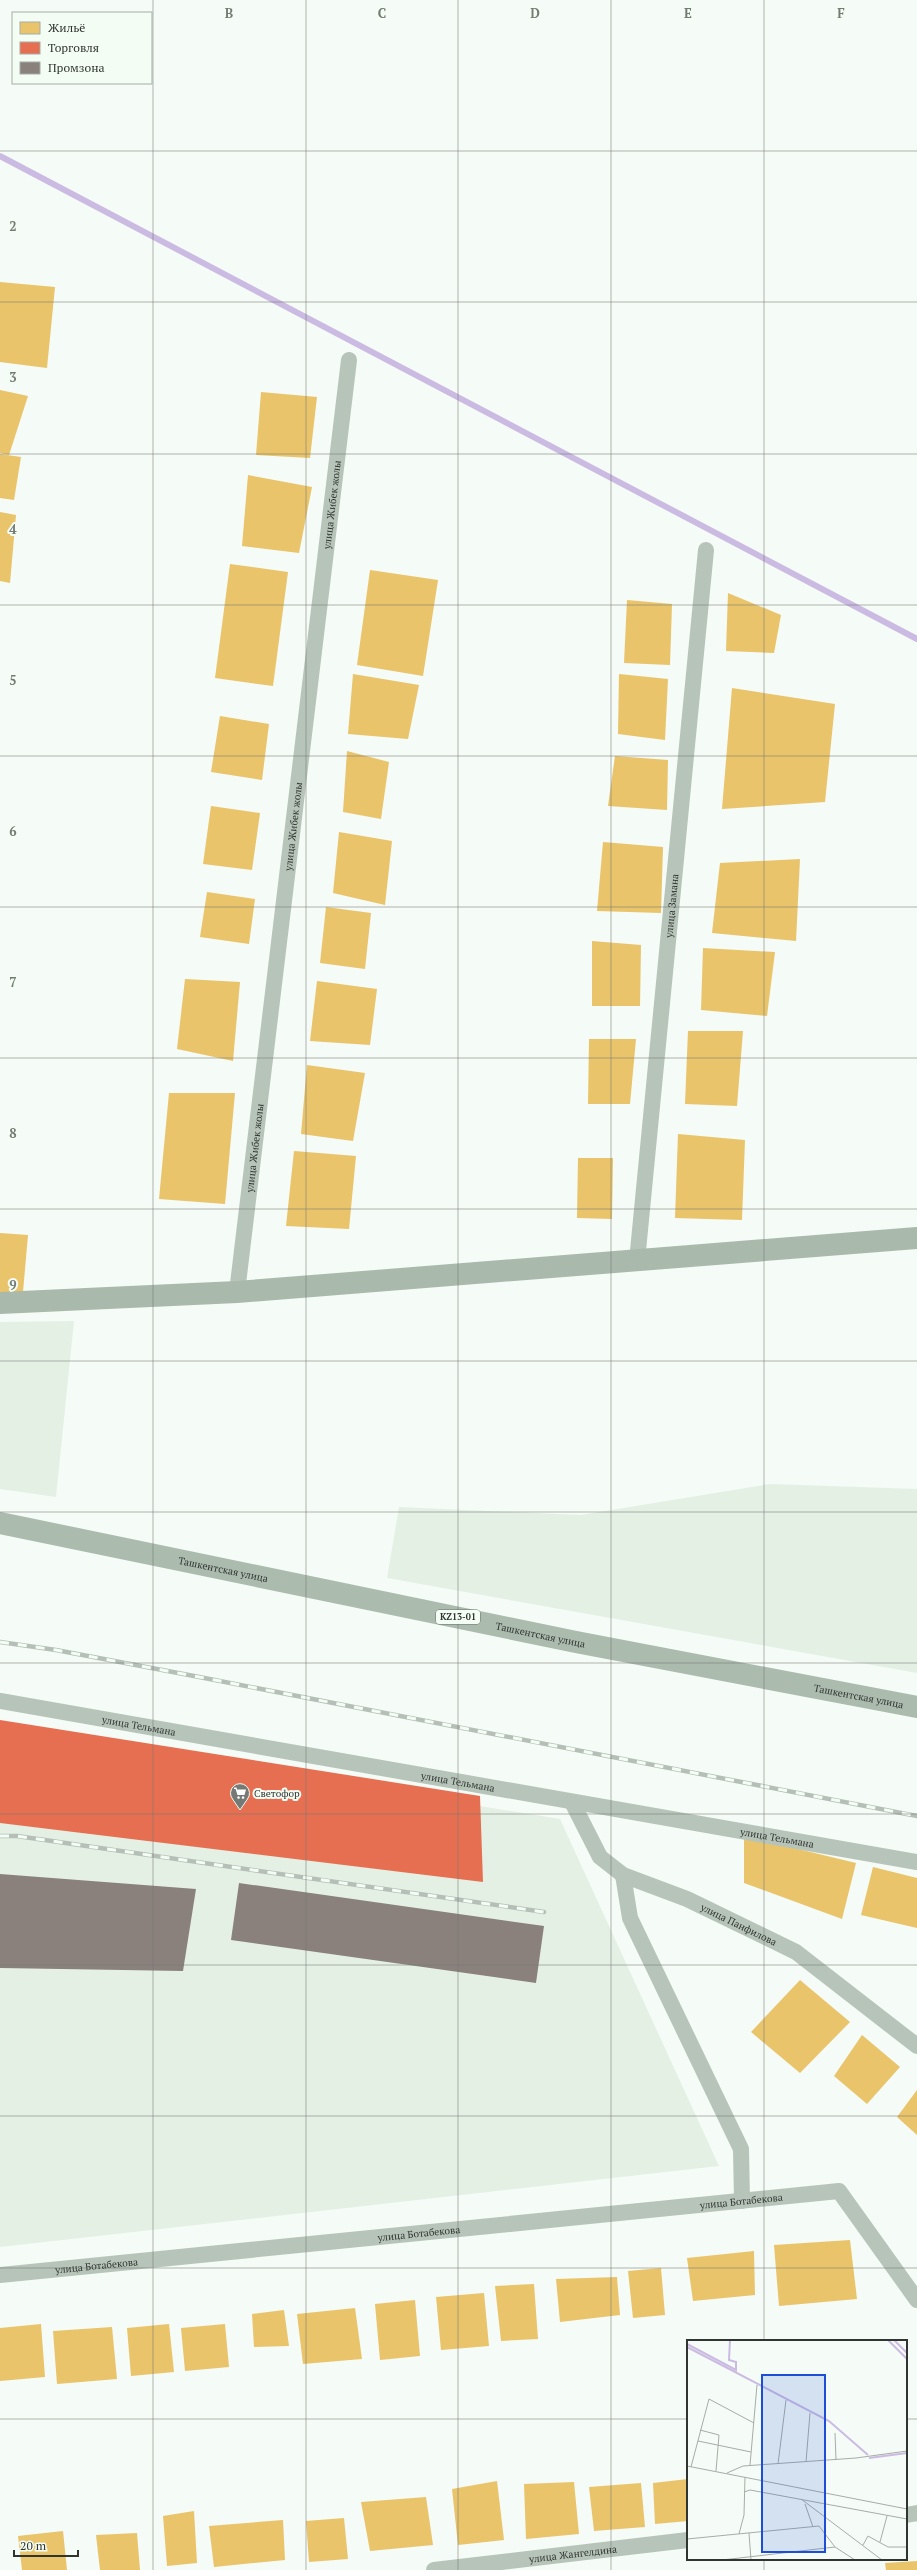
<svg xmlns="http://www.w3.org/2000/svg" width="917" height="2570" font-family="'PT Serif',serif">
<style>
.built{fill:#e5f0e5}
.homes{fill:#e9c46a}
.shops{fill:#e76f51}
.industry{fill:#8a817c}
.lines{fill:none;stroke-linecap:round;stroke-linejoin:round}
.stream{stroke:#cbbbe2;stroke-width:6}
.minor{stroke:#b7c4b9;stroke-width:16}
.secondary{stroke:#a9b9ab;stroke-width:22}
.primary{stroke:#abbbae;stroke-width:22}
.rail-casing{stroke:#b5bfb7;stroke-width:4.5}
.rail{stroke:#f3fdf4;stroke-width:3;stroke-dasharray:9;stroke-linecap:butt}
.grid{fill:none;stroke:#767a76;stroke-width:1;stroke-opacity:0.55}
.labels{text-anchor:middle;dominant-baseline:central;stroke-width:4;stroke-linejoin:round;paint-order:stroke}
.shield{fill:#f3fdf4;stroke:#6b716c;stroke-width:1}
.shield-label{font-size:9px;font-weight:bold;fill:#313531}
.street-label{font-size:10px;fill:#313531;stroke:#f3fdf4}
.poi-label{font-size:10px;fill:#313531;stroke:#f3fdf4;text-anchor:start}
.inset-river{fill:none;stroke:#cbbbe2;stroke-width:2}
.inset-road{fill:none;stroke:#a7aca7;stroke-width:1}
.view{fill:#1d4ed8;fill-opacity:0.15;stroke:#1d4ed8;stroke-width:2}
.inset-edge{fill:none;stroke:#313531;stroke-width:2}
.grid-label{font-size:13px;text-anchor:middle;font-weight:bold;fill:#767a76;stroke:#f3fdf4;stroke-width:4;stroke-linejoin:round;paint-order:stroke}
</style>
<rect width="100%" height="100%" fill="#f5fbf6"/>
<g class="built">
<path d="M 74,1321 L 56,1497 L 0,1489 L 0,1322 Z"/>
<path d="M 770,1484 L 917,1489 L 917,1673 L 387,1578 L 399,1507 L 581,1515 Z"/>
<path d="M 0,1728 L 560,1819 L 719,2166 L 0,2247 Z"/>
</g>
<g class="homes">
<path d="M 0,282 L 55,287 L 47,368 L 0,362 Z"/>
<path d="M 0,390 L 28,396 L 9,455 L 0,453 Z"/>
<path d="M 261,392 L 317,397 L 310,458 L 256,455 Z"/>
<path d="M 0,454 L 21,457 L 14,500 L 0,498 Z"/>
<path d="M 248,475 L 312,487 L 299,553 L 242,546 Z"/>
<path d="M 0,512 L 16,515 L 10,583 L 0,581 Z"/>
<path d="M 230,564 L 288,572 L 273,686 L 215,678 Z"/>
<path d="M 370,570 L 438,580 L 423,676 L 357,665 Z"/>
<path d="M 728,593 L 781,615 L 774,653 L 726,651 Z"/>
<path d="M 627,600 L 672,604 L 670,665 L 624,663 Z"/>
<path d="M 353,674 L 419,685 L 408,739 L 348,734 Z"/>
<path d="M 619,674 L 668,679 L 665,740 L 618,734 Z"/>
<path d="M 732,688 L 835,704 L 825,802 L 722,809 Z"/>
<path d="M 220,716 L 269,724 L 262,780 L 211,772 Z"/>
<path d="M 347,751 L 389,762 L 381,819 L 343,812 Z"/>
<path d="M 615,756 L 668,760 L 667,810 L 608,806 Z"/>
<path d="M 211,806 L 260,813 L 252,870 L 203,864 Z"/>
<path d="M 339,832 L 392,841 L 385,905 L 333,893 Z"/>
<path d="M 603,842 L 663,847 L 661,913 L 597,911 Z"/>
<path d="M 800,859 L 796,941 L 712,933 L 720,863 Z"/>
<path d="M 207,892 L 255,899 L 249,944 L 200,937 Z"/>
<path d="M 326,907 L 371,913 L 365,969 L 320,963 Z"/>
<path d="M 592,941 L 641,945 L 640,1006 L 592,1006 Z"/>
<path d="M 703,948 L 775,952 L 767,1016 L 701,1010 Z"/>
<path d="M 185,979 L 240,982 L 233,1061 L 177,1049 Z"/>
<path d="M 317,981 L 377,989 L 370,1045 L 310,1041 Z"/>
<path d="M 688,1031 L 743,1031 L 737,1106 L 685,1104 Z"/>
<path d="M 589,1039 L 636,1039 L 630,1104 L 588,1104 Z"/>
<path d="M 307,1065 L 365,1073 L 353,1141 L 301,1134 Z"/>
<path d="M 169,1093 L 235,1093 L 225,1204 L 159,1199 Z"/>
<path d="M 678,1134 L 745,1140 L 742,1220 L 675,1218 Z"/>
<path d="M 294,1151 L 356,1156 L 349,1229 L 286,1226 Z"/>
<path d="M 578,1158 L 613,1158 L 612,1219 L 577,1218 Z"/>
<path d="M 0,1233 L 28,1235 L 23,1292 L 0,1292 Z"/>
<path d="M 744,1836 L 856,1863 L 842,1919 L 744,1883 Z"/>
<path d="M 873,1867 L 917,1878 L 917,1928 L 861,1915 Z"/>
<path d="M 800,1980 L 850,2022 L 800,2073 L 751,2032 Z"/>
<path d="M 862,2035 L 900,2067 L 867,2104 L 834,2076 Z"/>
<path d="M 917,2090 L 917,2135 L 897,2117 Z"/>
<path d="M 850,2240 L 857,2299 L 779,2306 L 774,2245 Z"/>
<path d="M 754,2251 L 755,2295 L 693,2301 L 687,2258 Z"/>
<path d="M 661,2268 L 665,2315 L 633,2318 L 628,2271 Z"/>
<path d="M 617,2277 L 620,2315 L 560,2322 L 556,2279 Z"/>
<path d="M 534,2284 L 538,2339 L 501,2341 L 495,2286 Z"/>
<path d="M 484,2293 L 489,2346 L 441,2350 L 436,2297 Z"/>
<path d="M 415,2300 L 420,2356 L 380,2360 L 375,2304 Z"/>
<path d="M 355,2308 L 362,2359 L 303,2364 L 297,2314 Z"/>
<path d="M 284,2310 L 289,2346 L 254,2347 L 252,2314 Z"/>
<path d="M 41,2324 L 45,2377 L 0,2381 L 0,2328 Z"/>
<path d="M 169,2324 L 174,2372 L 131,2376 L 127,2328 Z"/>
<path d="M 225,2324 L 229,2367 L 185,2371 L 181,2328 Z"/>
<path d="M 112,2327 L 117,2379 L 57,2384 L 53,2331 Z"/>
<path d="M 688,2479 L 688,2521 L 655,2524 L 653,2483 Z"/>
<path d="M 497,2481 L 504,2540 L 458,2545 L 452,2489 Z"/>
<path d="M 574,2482 L 579,2534 L 526,2539 L 524,2484 Z"/>
<path d="M 641,2483 L 645,2527 L 594,2531 L 589,2487 Z"/>
<path d="M 426,2497 L 433,2545 L 370,2551 L 361,2502 Z"/>
<path d="M 194,2511 L 197,2563 L 167,2566 L 163,2516 Z"/>
<path d="M 344,2518 L 348,2559 L 309,2562 L 306,2521 Z"/>
<path d="M 283,2520 L 285,2560 L 214,2567 L 209,2526 Z"/>
<path d="M 63,2531 L 67,2570 L 22,2570 L 18,2536 Z"/>
<path d="M 137,2533 L 140,2570 L 100,2570 L 96,2535 Z"/>
<path d="M 917,2561 L 917,2570 L 886,2570 L 885,2563 Z"/>
</g>
<path class="shops" d="M 0,1720 L 480,1796 L 483,1882 L 0,1823 Z"/>
<g class="industry">
<path d="M 0,1874 L 196,1889 L 183,1971 L 0,1968 Z"/>
<path d="M 239,1883 L 544,1926 L 536,1983 L 231,1940 Z"/>
</g>
<g class="lines">
<path class="stream" d="M 0,156 L 917,639"/>
<g class="minor">
<path id="s1" d="M 637,1261 L 706,550"/>
<path id="s2" d="M 237,1292 L 349,360"/>
<path id="s3" d="M 0,1701 L 917,1862"/>
<path id="s4" d="M 572,1802 L 600,1857 L 623,1875 L 687,1899 L 796,1952 L 917,2046"/>
<path d="M 623,1875 L 630,1918 L 741,2149 L 742,2201"/>
<path id="s5" d="M 0,2275 L 839,2191 L 917,2300"/>
<path d="M 906,2515 L 917,2513"/>
<path id="s6" d="M 434,2570 L 688,2540"/>
</g>
<path class="secondary" d="M 0,1303 L 237,1292 L 917,1238"/>
<path class="primary" id="s7" d="M 0,1523 L 576,1642 L 917,1707"/>
<g class="rail-casing">
<g id="rail">
<path d="M 0,1642 L 56,1650 L 194,1676 L 917,1816"/>
<path d="M 0,1836 L 17,1836 L 544,1912"/>
</g>
</g>
<use href="#rail" class="rail"/>
</g>
<path class="grid" d="M 153,0 L 153,2570M 306,0 L 306,2570M 458,0 L 458,2570M 611,0 L 611,2570M 764,0 L 764,2341M 0,151 L 917,151M 0,302 L 917,302M 0,454 L 917,454M 0,605 L 917,605M 0,756 L 917,756M 0,907 L 917,907M 0,1058 L 917,1058M 0,1209 L 917,1209M 0,1361 L 917,1361M 0,1512 L 917,1512M 0,1663 L 917,1663M 0,1814 L 917,1814M 0,1965 L 917,1965M 0,2116 L 917,2116M 0,2268 L 917,2268M 0,2419 L 688,2419M 906,2419 L 917,2419M 764,2559 L 764,2570"/>
<defs>
<g id="supermarket-pin" transform="scale(1)"><path d="M0 17L-7.5 6A9.5 9.5 0 1 1 7.5 6Z" fill="#767a76" stroke="#f3fdf4"/><path d="M-6-5.5h2.5l.6 2H6L4.5 2H-2.5L-4.4-4H-6ZM-1.5 3.2a1.3 1.3 0 1 0 .1 0ZM3 3.2a1.3 1.3 0 1 0 .1 0Z" fill="#fff"/></g>
</defs>
<g fill-rule="evenodd">
<use href="#supermarket-pin" x="240" y="1793"/>
</g>
<g class="labels">
<rect class="shield" x="436" y="1610" width="44" height="14" rx="3"/>
<g class="shield-label">
<text x="458" y="1617">KZ13-01</text>
</g>
<g class="street-label">
<text stroke="none"><textPath href="#s2" startOffset="793">улица Жибек жолы</textPath></text>
<text stroke="none"><textPath href="#s2" startOffset="469">улица Жибек жолы</textPath></text>
<text stroke="none"><textPath href="#s1" startOffset="357">улица Замана</textPath></text>
<text stroke="none"><textPath href="#s2" startOffset="145">улица Жибек жолы</textPath></text>
<text stroke="none"><textPath href="#s7" startOffset="228">Ташкентская улица</textPath></text>
<text stroke="none"><textPath href="#s7" startOffset="552">Ташкентская улица</textPath></text>
<text stroke="none"><textPath href="#s7" startOffset="876">Ташкентская улица</textPath></text>
<text stroke="none"><textPath href="#s3" startOffset="141">улица Тельмана</textPath></text>
<text stroke="none"><textPath href="#s3" startOffset="465">улица Тельмана</textPath></text>
<text stroke="none"><textPath href="#s3" startOffset="789">улица Тельмана</textPath></text>
<text stroke="none"><textPath href="#s4" startOffset="217">улица Панфилова</textPath></text>
<text stroke="none"><textPath href="#s5" startOffset="745">улица Ботабекова</textPath></text>
<text stroke="none"><textPath href="#s5" startOffset="421">улица Ботабекова</textPath></text>
<text stroke="none"><textPath href="#s5" startOffset="97">улица Ботабекова</textPath></text>
<text stroke="none"><textPath href="#s6" startOffset="140">улица Жангелдина</textPath></text>
</g>
<g class="poi-label">
<text x="254" y="1793">Светофор</text>
</g>
</g>
<g transform="translate(687 2340)">
<rect width="220" height="220" fill="#f5fbf6"/>
<path class="inset-river" d="M 201,0 L 220,19M 207,0 L 220,13M 0,4 L 49,30 L 49,22 L 42,20 L 43,0M 0,7 L 142,81 L 181,115M 182,118 L 220,113"/>
<path class="inset-road" d="M 13,90 L 32,95 L 29,131M 148,93 L 149,120M 11,101 L 64,112M 119,122 L 123,73M 91,124 L 99,60M 63,125 L 70,45M 0,126 L 220,169M 4,127 L 22,59 L 67,83M 40,133 L 56,126 L 169,118 L 220,111M 57,152 L 63,150 L 220,179M 114,159 L 195,220M 118,164 L 126,187M 62,193 L 64,220M 52,194 L 57,175 L 58,137M 0,199 L 132,186 L 148,207M 193,202 L 200,176M 176,205 L 181,196 L 201,207 L 220,207M 35,220 L 148,207 L 168,220"/>
<path class="view" d="M 75,35 L 138,35 L 138,212 L 75,212 Z"/>
<rect width="220" height="220" class="inset-edge"/>
</g>
<g class="grid-label">
<text x="229" y="18">B</text>
<text x="382" y="18">C</text>
<text x="535" y="18">D</text>
<text x="688" y="18">E</text>
<text x="841" y="18">F</text>
<text x="13" y="231">2</text>
<text x="13" y="382">3</text>
<text x="13" y="534">4</text>
<text x="13" y="685">5</text>
<text x="13" y="836">6</text>
<text x="13" y="987">7</text>
<text x="13" y="1138">8</text>
<text x="13" y="1290">9</text>
</g>
<rect x="12" y="12" width="140" height="72" fill="#f3fdf4" stroke="#a5ada6"/>
<rect x="20" y="22" width="20" height="12" fill="#e9c46a" stroke="#a5ada6"/>
<text x="48" y="32" font-size="12" fill="#313531">Жильё</text>
<rect x="20" y="42" width="20" height="12" fill="#e76f51" stroke="#a5ada6"/>
<text x="48" y="52" font-size="12" fill="#313531">Торговля</text>
<rect x="20" y="62" width="20" height="12" fill="#8a817c" stroke="#a5ada6"/>
<text x="48" y="72" font-size="12" fill="#313531">Промзона</text>
<path d="M14 2550v6h64v-6" fill="none" stroke="#313531" stroke-width="2"/>
<text x="20" y="2550" font-size="12" fill="#313531" stroke="#f3fdf4" stroke-width="3" paint-order="stroke">20 m</text>
</svg>
